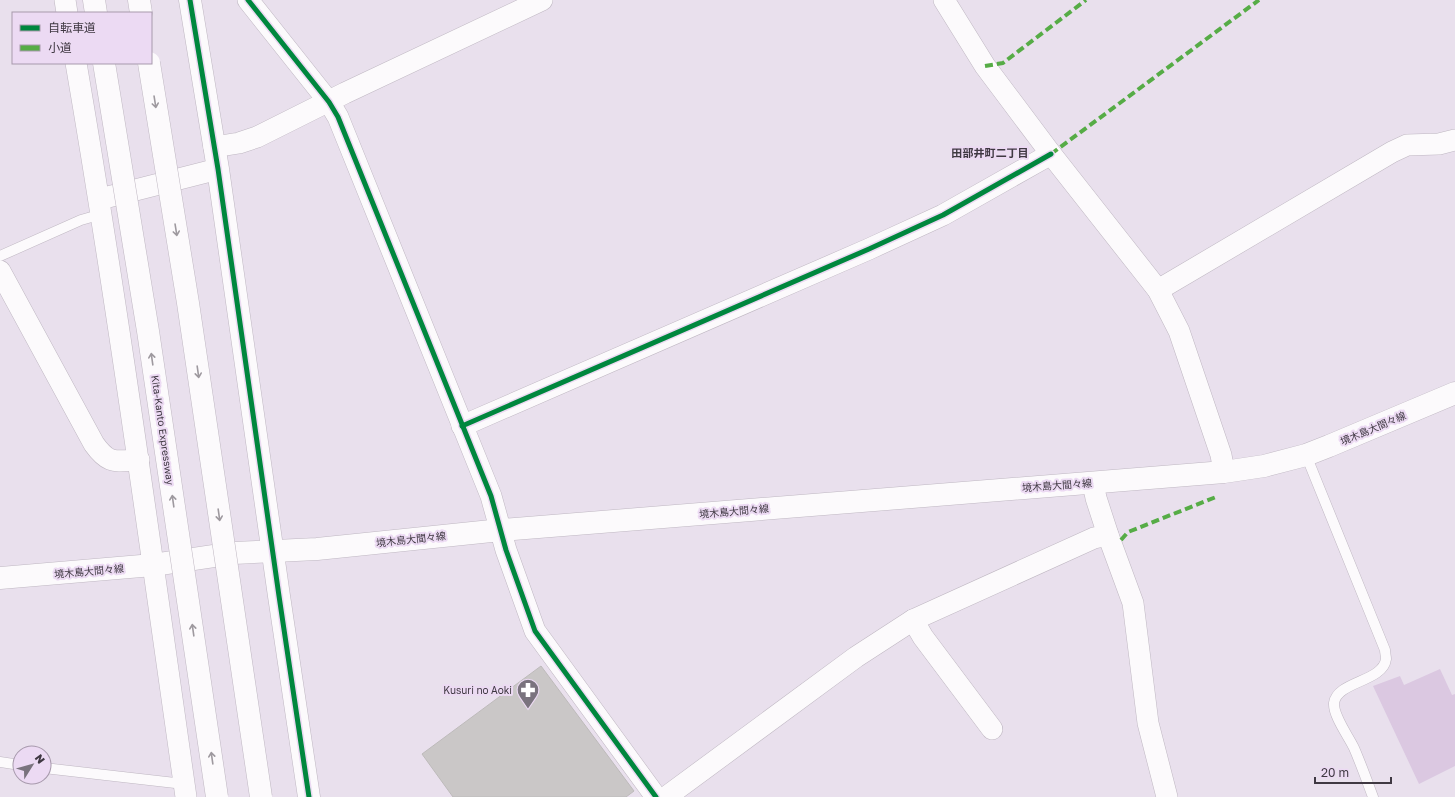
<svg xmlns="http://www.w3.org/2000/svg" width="1455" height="797" font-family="'Golos Text','Noto Sans JP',sans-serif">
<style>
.green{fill:#dbc8e1}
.building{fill:#cac7c7;stroke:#bdbaba}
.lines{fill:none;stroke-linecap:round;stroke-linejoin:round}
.service-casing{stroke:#bfb7c2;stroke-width:11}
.minor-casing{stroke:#bfb7c2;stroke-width:22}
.tertiary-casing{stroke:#bfb7c2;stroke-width:23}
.secondary-casing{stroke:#bfb7c2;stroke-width:23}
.motorway-casing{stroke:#bfb7c2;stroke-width:23}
.service{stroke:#fcfafc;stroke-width:10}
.minor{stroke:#fcfafc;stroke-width:21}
.tertiary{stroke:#fcfafc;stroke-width:22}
.secondary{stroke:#fcfafc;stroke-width:22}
.motorway{stroke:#fcfafc;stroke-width:22}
.motorway-bridge-casing{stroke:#bfb7c2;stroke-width:23;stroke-linecap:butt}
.motorway-bridge{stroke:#fcfafc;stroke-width:22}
.quiet{stroke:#56ac46;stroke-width:4;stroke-dasharray:8 4;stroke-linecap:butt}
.cycleway-casing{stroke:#ecdaf3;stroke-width:8}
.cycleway{stroke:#00873e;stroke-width:5}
.oneway{stroke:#9e999f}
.labels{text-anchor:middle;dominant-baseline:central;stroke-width:4;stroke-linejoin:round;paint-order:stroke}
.street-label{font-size:10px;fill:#3f3842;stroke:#ecdaf3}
.poi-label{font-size:10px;fill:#3f3842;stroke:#ecdaf3;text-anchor:end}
.neighbourhood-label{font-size:11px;font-weight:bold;fill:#3f3842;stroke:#ecdaf3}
</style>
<rect width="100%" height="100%" fill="#e9e0ed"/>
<path class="green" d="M 1440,669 L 1452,695 L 1455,694 L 1455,766 L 1419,784 L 1373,686 L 1400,676 L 1404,685 Z"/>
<path class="building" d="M 541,666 L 634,791 L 626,797 L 453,797 L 422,754 Z"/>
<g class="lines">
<g class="service-casing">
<g id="service">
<path d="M 0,256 L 81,220 L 102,214"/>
<path d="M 1306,455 L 1385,650 C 1385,653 1386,656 1386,659 C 1383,682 1337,681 1334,703 C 1333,716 1349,737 1354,748 C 1361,764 1367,781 1373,797"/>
<path d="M 0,762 L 20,765"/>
<path d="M 44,768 L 184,784"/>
</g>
</g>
<g class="minor-casing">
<g id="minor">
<path d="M 65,0 L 67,13"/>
<path d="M 248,0 L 329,102 L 338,117 L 491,496 L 506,550 L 535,631 L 656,797"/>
<path d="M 944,0 L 985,66 L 1051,154 L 1158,290 L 1179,331 L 1221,455 L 1224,472"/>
<path d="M 76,63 C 118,307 151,552 186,797"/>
<path d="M 214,147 L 239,143 L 257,137 L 345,93 L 542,0"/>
<path d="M 108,197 L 218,169"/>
<path d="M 0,271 L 94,444 C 109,465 115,461 139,460"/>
<path d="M 1158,290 L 1392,152 L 1407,145 L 1439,144 L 1455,140"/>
<path d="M 462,426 L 869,249 L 943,215 L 1051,154"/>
<path d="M 1093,483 L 1096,498 L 1108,535 L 1133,603 L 1148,723 L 1167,797"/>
<path d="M 913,620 L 923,637 L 992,729"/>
<path d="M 666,797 L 856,657 L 913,620 L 1094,538 L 1108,535"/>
</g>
</g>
<g class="tertiary-casing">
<path id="tertiary" d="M 190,0 L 218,169 L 279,596 L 309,797"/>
</g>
<g class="secondary-casing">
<path id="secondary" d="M 0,578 L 153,565 L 234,553 L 317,549 L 501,530 L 1224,472 L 1264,466 L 1306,455 L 1329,446 L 1455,393"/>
</g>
<g class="motorway-casing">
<g id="motorway">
<path d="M 94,0 L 96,13"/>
<path d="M 139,0 L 141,13"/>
</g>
</g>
<use href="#service" class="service"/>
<use href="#minor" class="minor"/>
<use href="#tertiary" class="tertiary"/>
<use href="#secondary" class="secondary"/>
<use href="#motorway" class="motorway"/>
<g class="motorway-bridge-casing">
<g id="motorway-bridge">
<path d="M 104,63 L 148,331 L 217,797"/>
<path d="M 149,63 L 188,303 L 261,797"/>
</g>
</g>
<use href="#motorway-bridge" class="motorway-bridge"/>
<g class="quiet">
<path d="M 985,66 L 1003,63 L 1086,0"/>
<path d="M 1051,154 L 1259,0"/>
<path d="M 1121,540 L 1128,532 L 1216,497"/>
</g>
<g class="cycleway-casing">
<g id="cycleway">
<path d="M 190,0 L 218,169 L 279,596 L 309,797"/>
<path d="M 248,0 L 329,102 L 338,117 L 491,496 L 506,550 L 535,631 L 656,797"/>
<path d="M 462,426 L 869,249 L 943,215 L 1051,154"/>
</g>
</g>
<use href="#cycleway" class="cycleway"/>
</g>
<defs><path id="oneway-shaft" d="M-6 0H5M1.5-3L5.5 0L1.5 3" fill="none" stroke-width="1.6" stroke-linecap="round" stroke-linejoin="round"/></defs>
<g class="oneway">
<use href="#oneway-shaft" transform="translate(155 102) rotate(81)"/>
<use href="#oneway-shaft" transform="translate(176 230) rotate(81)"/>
<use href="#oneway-shaft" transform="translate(152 359) rotate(-98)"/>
<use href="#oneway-shaft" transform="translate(198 372) rotate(82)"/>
<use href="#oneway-shaft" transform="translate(173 501) rotate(-98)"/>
<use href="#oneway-shaft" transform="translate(219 515) rotate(82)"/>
<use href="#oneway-shaft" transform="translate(193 630) rotate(-98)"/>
<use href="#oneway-shaft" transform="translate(212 758) rotate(-98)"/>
</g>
<defs>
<g id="pharmacy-pin" transform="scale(1.15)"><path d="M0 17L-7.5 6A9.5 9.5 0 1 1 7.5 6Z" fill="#7a737e" stroke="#ecdaf3"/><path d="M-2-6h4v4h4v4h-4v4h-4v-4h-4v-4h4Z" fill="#fff"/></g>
</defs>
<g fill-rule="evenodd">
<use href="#pharmacy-pin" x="528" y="690"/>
</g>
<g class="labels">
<g class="street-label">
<text transform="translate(1373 428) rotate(-23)">境木島大間々線</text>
<text transform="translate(163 430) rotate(82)">Kita-Kanto Expressway</text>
<text transform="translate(1057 485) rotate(-4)">境木島大間々線</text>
<text transform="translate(734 511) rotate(-5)">境木島大間々線</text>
<text transform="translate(411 539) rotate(-6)">境木島大間々線</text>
<text transform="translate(89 571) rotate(-5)">境木島大間々線</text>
</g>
<g class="poi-label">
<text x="512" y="690">Kusuri no Aoki</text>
</g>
<g class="neighbourhood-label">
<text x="990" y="152">田部井町二丁目</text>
</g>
</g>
<rect x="12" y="12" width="140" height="52" fill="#ecdaf3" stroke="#a799ac"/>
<rect x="20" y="25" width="20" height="6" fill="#00873e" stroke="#a799ac"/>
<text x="48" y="32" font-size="12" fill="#3f3842">自転車道</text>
<rect x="20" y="45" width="20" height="6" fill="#56ac46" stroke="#a799ac"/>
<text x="48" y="52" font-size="12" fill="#3f3842">小道</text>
<g transform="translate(32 765) rotate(53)"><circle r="19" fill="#ecdaf3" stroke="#a799ac"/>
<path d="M0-3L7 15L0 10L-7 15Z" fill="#7a737e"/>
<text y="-6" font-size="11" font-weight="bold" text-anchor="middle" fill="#3f3842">N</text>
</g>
<path d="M1315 777v6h76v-6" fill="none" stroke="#3f3842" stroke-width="2"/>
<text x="1321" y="777" font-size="12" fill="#3f3842" stroke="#ecdaf3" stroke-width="3" paint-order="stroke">20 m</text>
</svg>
